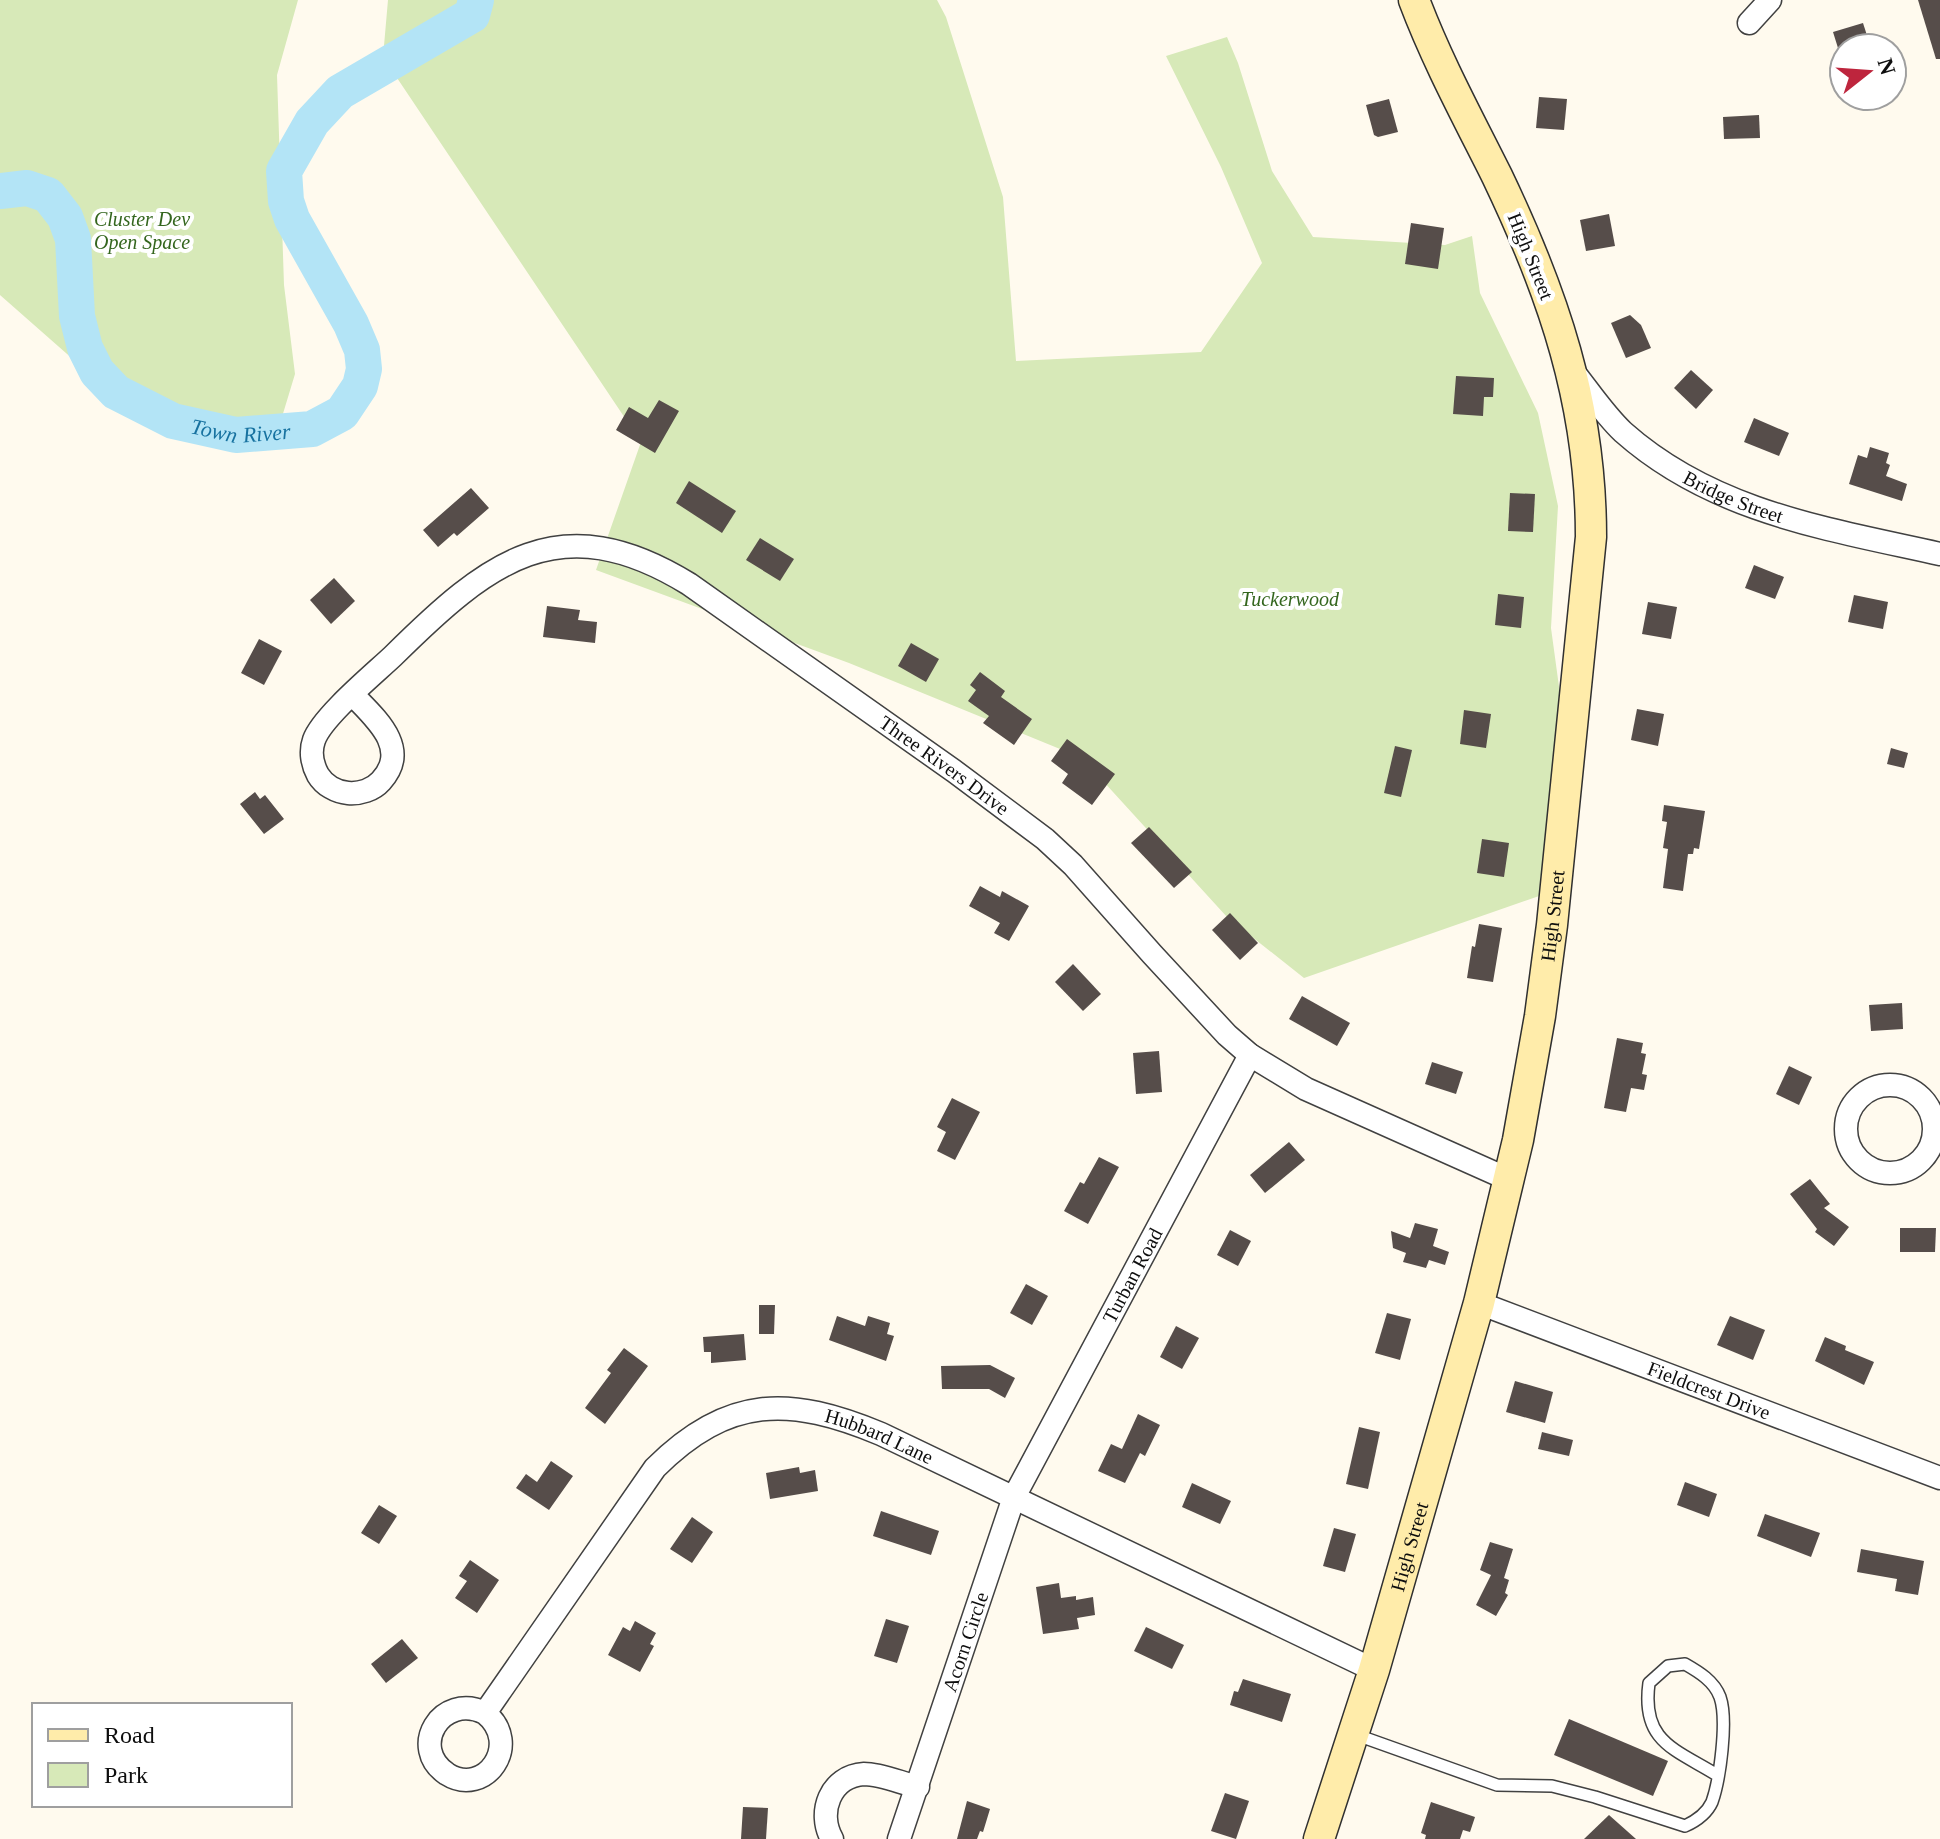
<svg xmlns="http://www.w3.org/2000/svg" width="1940" height="1839" font-family="'Times New Roman',serif">
<style>
.green{fill:#d7e9b8}
.lines{fill:none;stroke-linecap:round;stroke-linejoin:round}
.river{stroke:#b3e4f6;stroke-width:36}
.building{fill:#564d4a}
.lane-casing{stroke:#414141;stroke-width:14}
.street-casing{stroke:#414141;stroke-width:25}
.secondary-casing{stroke:#303030;stroke-width:33}
.lane{stroke:#fff;stroke-width:11}
.street{stroke:#fff;stroke-width:22}
.secondary{stroke:#ffecaa;stroke-width:30}
.labels{text-anchor:middle;dominant-baseline:central;stroke-width:8;stroke-linejoin:round;paint-order:stroke}
.park-label{font-size:20px;font-style:italic;fill:#34661e;stroke:#fff}
.street-label{font-size:20px;fill:#0e0e0e;stroke:#fff}
.water-label{font-size:22px;font-style:italic;fill:#1772a0;stroke:#fff}
</style>
<rect width="100%" height="100%" fill="#fffaee"/>
<g class="green">
<path d="M 0,0 L 298,0 L 277,75 L 284,285 L 295,374 L 275,440 L 221,448 L 150,427 L 0,295 Z"/>
<path d="M 388,0 L 937,0 L 946,17 L 1003,197 L 1016,361 L 1201,352 L 1262,263 L 1221,167 L 1166,56 L 1227,37 L 1238,63 L 1272,171 L 1313,237 L 1445,245 L 1472,236 L 1480,293 L 1538,413 L 1558,506 L 1551,628 L 1569,760 L 1565,887 L 1304,978 L 1227,917 L 1082,758 L 849,663 L 596,570 L 641,442 L 383,57 Z"/>
</g>
<g class="lines">
<path class="river" id="s1" d="M 0,191 L 27,188 L 48,195 L 65,217 L 73,239 L 77,316 L 85,348 L 97,372 L 116,392 L 173,421 L 236,435 L 312,429 L 342,413 L 360,386 L 364,369 L 362,350 L 351,324 L 292,219 L 286,201 L 284,171 L 312,122 L 340,92 L 472,15 L 476,0"/>
</g>
<g class="building">
<path d="M 1918,0 L 1940,0 L 1940,59 L 1936,59 Z"/>
<path d="M 1863,23 L 1871,48 L 1838,48 L 1833,32 Z"/>
<path d="M 1539,97 L 1567,99 L 1564,130 L 1536,128 Z"/>
<path d="M 1389,99 L 1398,132 L 1378,137 L 1374,135 L 1366,105 Z"/>
<path d="M 1759,115 L 1760,138 L 1724,139 L 1723,117 Z"/>
<path d="M 1609,214 L 1615,246 L 1586,251 L 1580,220 Z"/>
<path d="M 1411,223 L 1444,228 L 1438,269 L 1405,264 Z"/>
<path d="M 1630,315 L 1641,325 L 1651,348 L 1626,358 L 1611,323 Z"/>
<path d="M 1691,370 L 1713,390 L 1696,409 L 1674,388 Z"/>
<path d="M 1456,376 L 1494,378 L 1493,397 L 1484,397 L 1483,416 L 1453,414 Z"/>
<path d="M 659,400 L 679,411 L 655,453 L 616,430 L 629,407 L 648,418 Z"/>
<path d="M 1754,418 L 1789,433 L 1779,456 L 1744,442 Z"/>
<path d="M 1870,447 L 1889,453 L 1886,463 L 1890,465 L 1886,476 L 1907,484 L 1902,501 L 1849,484 L 1858,455 L 1867,458 Z"/>
<path d="M 689,481 L 736,511 L 722,533 L 676,503 Z"/>
<path d="M 471,488 L 489,508 L 457,536 L 454,533 L 438,547 L 423,530 Z"/>
<path d="M 1510,493 L 1535,494 L 1533,532 L 1508,531 Z"/>
<path d="M 760,538 L 794,559 L 780,581 L 746,560 Z"/>
<path d="M 1754,565 L 1784,577 L 1775,599 L 1745,588 Z"/>
<path d="M 334,578 L 355,601 L 331,624 L 310,600 Z"/>
<path d="M 1498,594 L 1524,597 L 1521,628 L 1495,625 Z"/>
<path d="M 1854,595 L 1888,602 L 1883,629 L 1848,622 Z"/>
<path d="M 1648,602 L 1677,607 L 1671,639 L 1642,634 Z"/>
<path d="M 547,606 L 580,610 L 578,620 L 597,622 L 595,643 L 543,637 Z"/>
<path d="M 259,639 L 282,651 L 264,685 L 241,673 Z"/>
<path d="M 911,643 L 939,659 L 926,682 L 898,666 Z"/>
<path d="M 980,672 L 1005,691 L 1001,697 L 1032,719 L 1014,745 L 983,723 L 989,716 L 968,701 L 976,690 L 970,685 Z"/>
<path d="M 1637,709 L 1664,714 L 1658,746 L 1631,740 Z"/>
<path d="M 1464,710 L 1491,714 L 1486,748 L 1460,744 Z"/>
<path d="M 1067,739 L 1115,774 L 1092,805 L 1062,783 L 1068,774 L 1051,761 Z"/>
<path d="M 1395,746 L 1412,750 L 1401,797 L 1384,793 Z"/>
<path d="M 1891,748 L 1908,753 L 1904,768 L 1887,764 Z"/>
<path d="M 255,792 L 260,799 L 265,795 L 284,819 L 264,834 L 240,804 Z"/>
<path d="M 1664,805 L 1705,811 L 1699,849 L 1694,848 L 1693,854 L 1688,854 L 1683,891 L 1663,888 L 1668,849 L 1663,848 L 1667,822 L 1662,821 Z"/>
<path d="M 1149,827 L 1192,872 L 1174,888 L 1131,843 Z"/>
<path d="M 1482,839 L 1509,843 L 1504,877 L 1477,873 Z"/>
<path d="M 980,886 L 1000,897 L 1002,891 L 1029,906 L 1009,941 L 994,933 L 1000,923 L 969,906 Z"/>
<path d="M 1230,913 L 1258,943 L 1240,960 L 1212,930 Z"/>
<path d="M 1479,924 L 1502,928 L 1493,982 L 1467,978 L 1472,946 L 1475,947 Z"/>
<path d="M 1073,964 L 1101,994 L 1083,1011 L 1055,982 Z"/>
<path d="M 1302,996 L 1350,1023 L 1337,1046 L 1289,1019 Z"/>
<path d="M 1902,1003 L 1903,1029 L 1871,1031 L 1869,1005 Z"/>
<path d="M 1617,1038 L 1643,1043 L 1641,1053 L 1646,1054 L 1642,1074 L 1647,1075 L 1644,1090 L 1631,1088 L 1626,1112 L 1604,1108 Z"/>
<path d="M 1159,1051 L 1162,1092 L 1136,1094 L 1133,1053 Z"/>
<path d="M 1432,1062 L 1463,1072 L 1456,1094 L 1425,1084 Z"/>
<path d="M 1789,1066 L 1812,1077 L 1799,1105 L 1776,1094 Z"/>
<path d="M 952,1098 L 980,1112 L 955,1160 L 937,1151 L 946,1132 L 937,1127 Z"/>
<path d="M 1289,1142 L 1305,1160 L 1265,1193 L 1250,1175 Z"/>
<path d="M 1099,1157 L 1119,1167 L 1088,1224 L 1064,1211 L 1080,1182 L 1084,1184 Z"/>
<path d="M 1810,1179 L 1830,1204 L 1824,1208 L 1849,1227 L 1834,1246 L 1815,1232 L 1817,1229 L 1790,1194 Z"/>
<path d="M 1415,1223 L 1438,1229 L 1433,1246 L 1449,1252 L 1445,1265 L 1429,1260 L 1426,1268 L 1403,1262 L 1406,1253 L 1393,1248 L 1391,1231 L 1410,1238 Z"/>
<path d="M 1900,1228 L 1936,1228 L 1935,1252 L 1900,1252 Z"/>
<path d="M 1230,1230 L 1251,1241 L 1238,1266 L 1217,1255 Z"/>
<path d="M 1026,1284 L 1048,1296 L 1032,1325 L 1010,1313 Z"/>
<path d="M 759,1305 L 775,1305 L 774,1334 L 759,1334 Z"/>
<path d="M 1387,1313 L 1411,1319 L 1400,1360 L 1375,1353 Z"/>
<path d="M 837,1316 L 865,1326 L 868,1316 L 890,1323 L 887,1334 L 894,1336 L 886,1361 L 829,1340 Z"/>
<path d="M 1730,1316 L 1765,1330 L 1753,1360 L 1717,1345 Z"/>
<path d="M 1176,1326 L 1199,1338 L 1182,1369 L 1160,1357 Z"/>
<path d="M 744,1334 L 746,1360 L 711,1363 L 711,1352 L 704,1352 L 703,1337 Z"/>
<path d="M 1825,1337 L 1846,1346 L 1845,1350 L 1874,1362 L 1864,1385 L 1815,1361 Z"/>
<path d="M 624,1348 L 648,1366 L 605,1424 L 585,1408 L 611,1373 L 607,1370 Z"/>
<path d="M 990,1365 L 1015,1378 L 1005,1398 L 989,1389 L 942,1389 L 941,1366 Z"/>
<path d="M 1515,1381 L 1553,1392 L 1545,1423 L 1506,1412 Z"/>
<path d="M 1138,1414 L 1160,1425 L 1145,1456 L 1140,1453 L 1125,1483 L 1098,1471 L 1111,1444 L 1122,1449 Z"/>
<path d="M 1359,1427 L 1380,1432 L 1368,1489 L 1346,1484 Z"/>
<path d="M 1542,1432 L 1573,1440 L 1569,1456 L 1538,1449 Z"/>
<path d="M 551,1461 L 573,1476 L 549,1510 L 516,1488 L 526,1474 L 537,1482 Z"/>
<path d="M 799,1467 L 800,1473 L 815,1470 L 818,1491 L 770,1499 L 766,1473 Z"/>
<path d="M 1685,1482 L 1717,1494 L 1709,1517 L 1677,1505 Z"/>
<path d="M 1192,1483 L 1231,1501 L 1220,1524 L 1182,1507 Z"/>
<path d="M 379,1505 L 397,1516 L 379,1544 L 361,1533 Z"/>
<path d="M 881,1511 L 939,1531 L 931,1555 L 873,1536 Z"/>
<path d="M 1765,1514 L 1820,1533 L 1811,1557 L 1757,1536 Z"/>
<path d="M 692,1517 L 713,1532 L 692,1563 L 670,1549 Z"/>
<path d="M 1334,1528 L 1356,1534 L 1345,1572 L 1323,1566 Z"/>
<path d="M 1490,1542 L 1513,1549 L 1504,1578 L 1509,1580 L 1505,1593 L 1508,1595 L 1496,1616 L 1476,1605 L 1491,1575 L 1480,1570 Z"/>
<path d="M 1861,1549 L 1924,1561 L 1918,1595 L 1895,1591 L 1897,1579 L 1857,1572 Z"/>
<path d="M 470,1560 L 499,1580 L 477,1613 L 455,1598 L 467,1581 L 459,1576 Z"/>
<path d="M 1059,1583 L 1061,1598 L 1076,1596 L 1076,1600 L 1093,1597 L 1095,1615 L 1077,1618 L 1079,1629 L 1043,1634 L 1036,1587 Z"/>
<path d="M 886,1619 L 909,1626 L 897,1663 L 874,1656 Z"/>
<path d="M 635,1621 L 656,1633 L 650,1644 L 654,1646 L 640,1672 L 608,1655 L 623,1627 L 630,1631 Z"/>
<path d="M 1146,1627 L 1184,1645 L 1172,1669 L 1134,1651 Z"/>
<path d="M 402,1639 L 418,1658 L 386,1683 L 371,1664 Z"/>
<path d="M 1243,1679 L 1291,1694 L 1282,1722 L 1230,1705 L 1234,1691 L 1238,1692 Z"/>
<path d="M 1569,1719 L 1668,1761 L 1653,1796 L 1554,1755 Z"/>
<path d="M 1225,1793 L 1249,1801 L 1236,1839 L 1211,1831 Z"/>
<path d="M 967,1801 L 990,1809 L 983,1832 L 980,1831 L 977,1839 L 957,1839 Z"/>
<path d="M 1431,1802 L 1475,1817 L 1470,1832 L 1463,1830 L 1460,1839 L 1425,1839 L 1426,1835 L 1421,1833 Z"/>
<path d="M 743,1807 L 768,1808 L 766,1839 L 741,1839 Z"/>
<path d="M 1609,1815 L 1636,1839 L 1584,1839 Z"/>
</g>
<g class="lines">
<g class="lane-casing">
<path id="lane" d="M 1354,1734 L 1497,1785 L 1552,1786 L 1595,1797 L 1685,1826 C 1696,1821 1707,1813 1712,1802 C 1720,1779 1728,1720 1720,1697 C 1714,1681 1699,1672 1685,1664 L 1668,1666 L 1649,1683 C 1641,1742 1675,1749 1717,1775"/>
</g>
<g class="street-casing">
<g id="street">
<path d="M 1749,23 L 1770,0"/>
<path id="s2" d="M 1573,371 C 1589,391 1604,414 1623,432 C 1713,512 1828,529 1940,554"/>
<path id="s3" d="M 353,695 C 375,718 411,748 381,781 C 373,790 360,794 348,793 C 336,792 324,785 318,775 C 312,764 310,751 314,740 C 322,717 374,674 393,656 C 488,562 559,504 689,584 L 954,771 L 1045,839 L 1073,865 L 1152,954 L 1227,1035 L 1250,1055 L 1306,1089 L 1510,1180"/>
<circle cx="1890" cy="1129" r="44"/>
<path id="s4" d="M 1479,1303 L 1940,1478"/>
<path id="s5" d="M 485,1713 C 523,1744 485,1798 447,1774 C 408,1748 441,1692 485,1713 L 655,1468 C 728,1395 790,1396 881,1434 L 1374,1670"/>
<path d="M 832,1839 C 817,1813 830,1776 864,1774 C 881,1774 901,1783 918,1787"/>
<path id="s6" d="M 899,1839 L 1014,1497 L 1250,1055"/>
</g>
</g>
<g class="secondary-casing">
<g id="secondary">
<path id="s7" d="M 1319,1839 L 1374,1670 L 1479,1303 L 1518,1140 L 1540,1016 L 1552,925 L 1591,537 C 1591,404 1554,295 1497,176 C 1468,118 1437,61 1414,0"/>
</g>
</g>
<use href="#lane" class="lane"/>
<use href="#street" class="street"/>
<use href="#secondary" class="secondary"/>
</g>
<g class="labels">
<g class="park-label">
<text x="142" y="219">Cluster Dev<tspan x="142" dy="23">Open Space</tspan></text>
<text x="1290" y="599">Tuckerwood</text>
</g>
<g class="street-label">
<text transform="translate(1531 256) rotate(68)">High Street</text>
<text stroke="none"><textPath href="#s2" startOffset="208">Bridge Street</textPath></text>
<text stroke="none"><textPath href="#s3" startOffset="980">Three Rivers Drive</textPath></text>
<text stroke="none"><textPath href="#s7" startOffset="954">High Street</textPath></text>
<text stroke="none"><textPath href="#s6" startOffset="612">Turban Road</textPath></text>
<text stroke="none"><textPath href="#s4" startOffset="246">Fieldcrest Drive</textPath></text>
<text stroke="none"><textPath href="#s5" startOffset="768">Hubbard Lane</textPath></text>
<text stroke="none"><textPath href="#s7" startOffset="306">High Street</textPath></text>
<text stroke="none"><textPath href="#s6" startOffset="208">Acorn Circle</textPath></text>
</g>
<g class="water-label">
<text stroke="none"><textPath href="#s1" startOffset="398">Town River</textPath></text>
</g>
</g>
<rect x="32" y="1703" width="260" height="104" fill="#ffffff" stroke="#9f9f9f" stroke-width="2"/>
<rect x="48" y="1729" width="40" height="12" fill="#ffecaa" stroke="#9f9f9f" stroke-width="2"/>
<text x="104" y="1743" font-size="24" fill="#0e0e0e">Road</text>
<rect x="48" y="1763" width="40" height="24" fill="#d7e9b8" stroke="#9f9f9f" stroke-width="2"/>
<text x="104" y="1783" font-size="24" fill="#0e0e0e">Park</text>
<g transform="translate(1868 72) rotate(73)"><circle r="38" fill="#ffffff" stroke="#9f9f9f" stroke-width="2"/>
<path d="M0-6L14 30L0 20L-14 30Z" fill="#be253d"/>
<text y="-12" font-size="22" font-weight="bold" text-anchor="middle" fill="#0e0e0e">N</text>
</g>
</svg>
